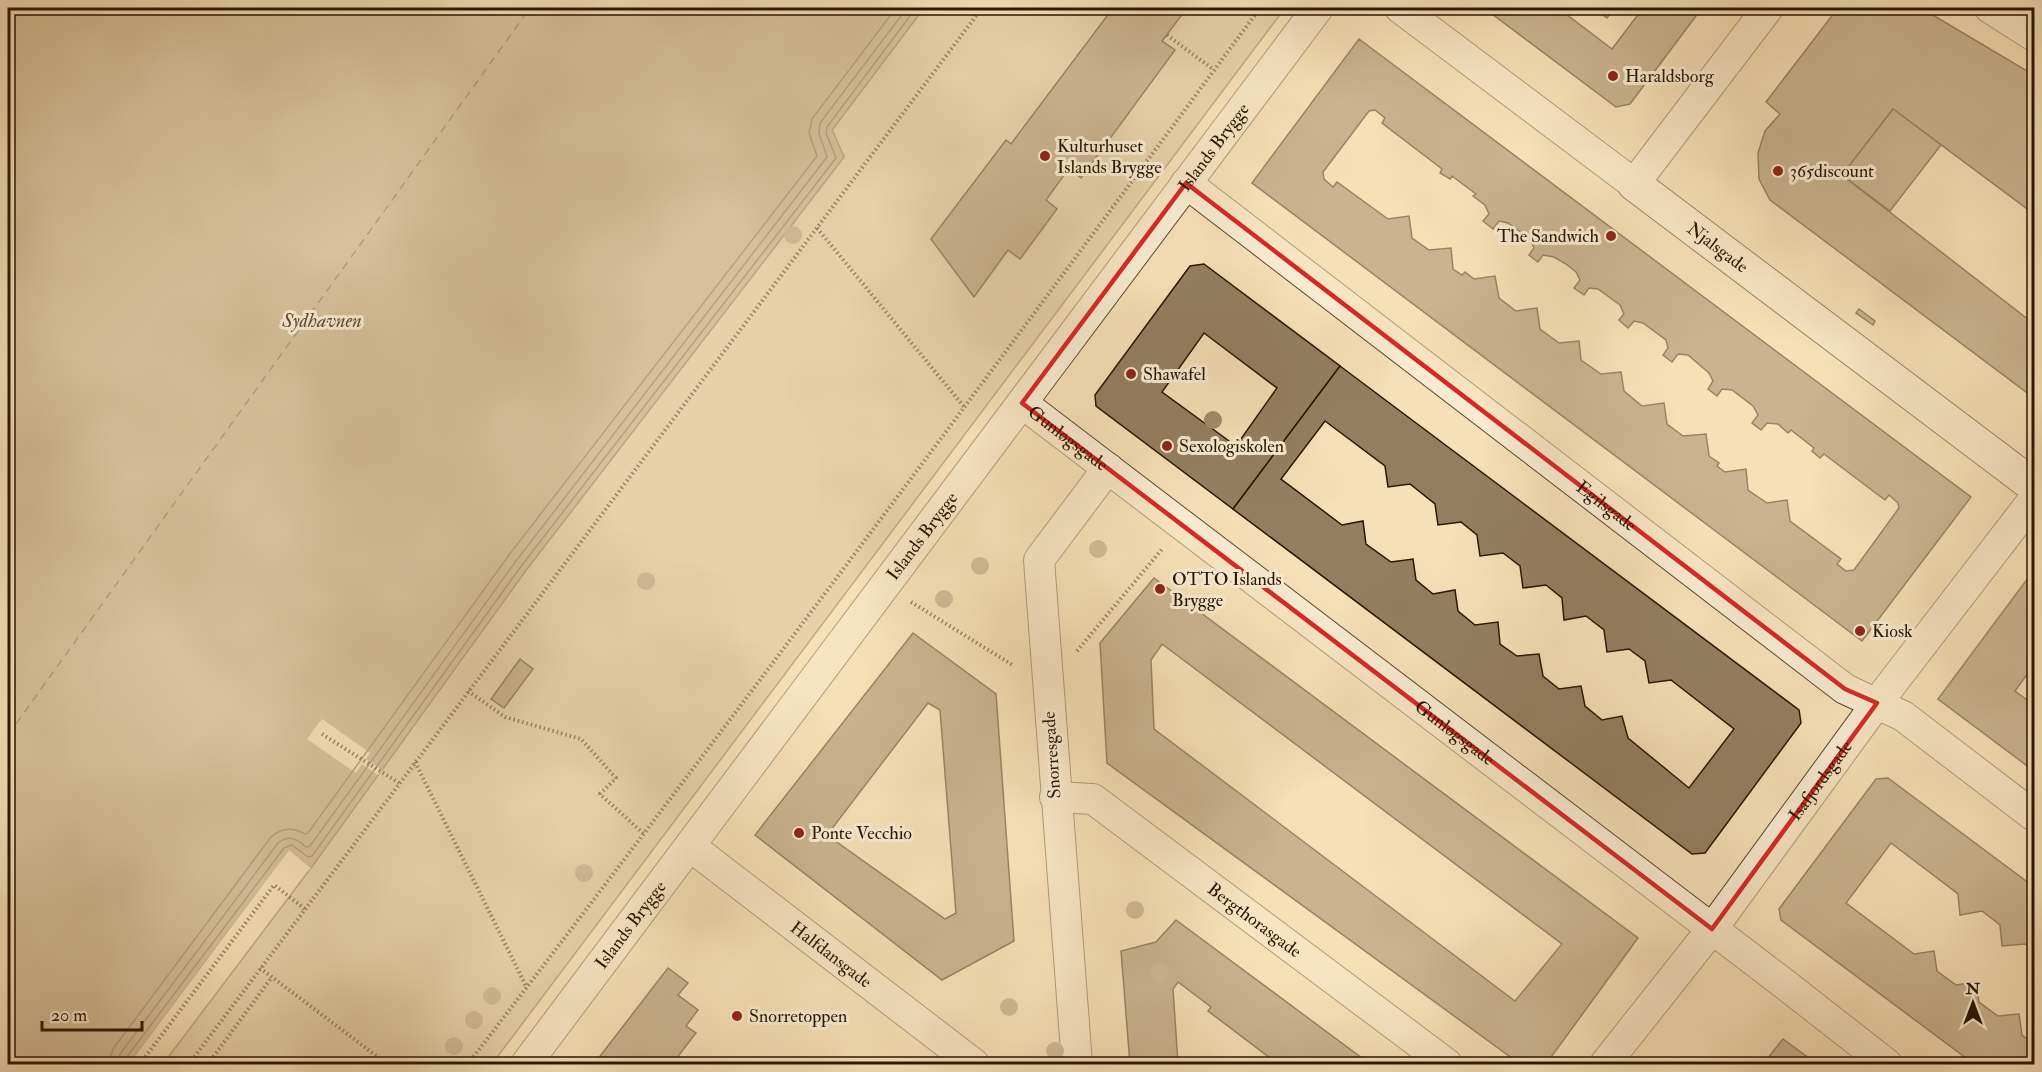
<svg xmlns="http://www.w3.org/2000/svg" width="2042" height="1072" font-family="'IM FELL Double Pica',serif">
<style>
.green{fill:#d3be98;stroke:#7d6a4d;stroke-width:1.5}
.water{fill:#b09b79;stroke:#796649;stroke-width:1.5}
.pier{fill:#f6e0b7}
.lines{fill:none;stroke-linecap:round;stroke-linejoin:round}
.shore{stroke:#6c583e;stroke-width:1.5}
.ferry{stroke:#5e4b32;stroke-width:1.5;stroke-dasharray:8 6;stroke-linecap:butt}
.building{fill:#937f60;stroke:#271602;stroke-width:1.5;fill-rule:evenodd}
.street-casing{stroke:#5b482f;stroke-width:32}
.secondary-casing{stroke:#271602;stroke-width:35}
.path{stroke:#271602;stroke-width:4;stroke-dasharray:1.5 3;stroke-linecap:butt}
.street{stroke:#f9ebd0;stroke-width:30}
.secondary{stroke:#f9ebd0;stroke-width:33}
.tree{fill:#a18c6c}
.marked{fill:none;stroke:#d62828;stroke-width:4.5;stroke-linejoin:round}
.poi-dot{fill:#8f2418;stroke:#f9ebd0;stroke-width:2}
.labels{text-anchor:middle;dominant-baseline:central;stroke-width:6;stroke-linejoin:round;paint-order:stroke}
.poi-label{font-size:18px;fill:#271602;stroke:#f9ebd0;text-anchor:start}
.street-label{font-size:18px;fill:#271602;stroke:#f9ebd0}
.water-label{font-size:20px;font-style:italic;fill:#5e4b32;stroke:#f9ebd0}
</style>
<rect width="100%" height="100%" fill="#f6e0b7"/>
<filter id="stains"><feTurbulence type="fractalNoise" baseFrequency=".00333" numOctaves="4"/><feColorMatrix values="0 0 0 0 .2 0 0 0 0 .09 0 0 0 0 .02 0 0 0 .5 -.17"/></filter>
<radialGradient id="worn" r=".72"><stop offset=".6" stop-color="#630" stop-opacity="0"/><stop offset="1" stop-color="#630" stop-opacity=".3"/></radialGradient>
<path class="green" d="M 924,8 L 1285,8 L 492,1064 L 163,1064 L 311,868 L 527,569 L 844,157 L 832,130 Z"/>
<path class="water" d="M 8,8 L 924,8 L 832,130 L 844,157 L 527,569 L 311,868 L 289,851 L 129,1064 L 8,1064 Z"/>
<g class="pier">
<path d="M 322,719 L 370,753 L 366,759 L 382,770 L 378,775 L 362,764 L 356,773 L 307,739 Z"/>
<path d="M 289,850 L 311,868 L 309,870 L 290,855 L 133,1064 L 129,1064 Z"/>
</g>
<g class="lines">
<g class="shore">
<path d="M 108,1064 L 113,1049 L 271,837 C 282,827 293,827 305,834 L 308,833 L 509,555 L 817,156 L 809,133 L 812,119 L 896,8"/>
<path d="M 117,1064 L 120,1054 L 278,843 C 289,834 297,839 306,847 L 310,846 L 516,561 L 827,157 L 819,133 L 820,123 L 907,8"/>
<path d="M 124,1064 L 126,1058 L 284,848 L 292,845 L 308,857 L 312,856 L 522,565 L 836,158 L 826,133 L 827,127 L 916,8"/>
</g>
<path class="ferry" d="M 8,735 L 530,8"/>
</g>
<g class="building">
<path d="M 1113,8 L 1187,8 L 1162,41 L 1175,50 L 1081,178 L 1069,168 L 1046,200 L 1057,209 L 1020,259 L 1008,250 L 974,297 L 931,239 L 1006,140 L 1011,144 Z"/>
<path d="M 1484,8 L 1558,8 L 1612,49 L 1643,8 L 1702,8 L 1630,104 L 1616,107 Z"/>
<path d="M 1593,8 L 1614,8 L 1607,18 Z"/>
<path d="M 1838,8 L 1921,8 L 2034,75 L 2034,214 L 1893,109 L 1842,175 L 2034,324 L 2034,335 L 2032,339 L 2034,340 L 2034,398 L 1770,200 L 1759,179 L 1758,153 L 1765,131 L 1780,114 L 1766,102 Z"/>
<path d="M 1359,39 L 1971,497 L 1862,641 L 1252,183 ZM 1375,110 L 1385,118 L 1382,123 L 1442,169 L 1440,173 L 1450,179 L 1452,176 L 1476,194 L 1473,196 L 1485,205 L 1489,214 L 1483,221 L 1493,229 L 1499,221 L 1508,223 L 1530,239 L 1534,248 L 1529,255 L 1538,262 L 1543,255 L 1554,257 L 1566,264 L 1576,272 L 1580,280 L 1574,288 L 1584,295 L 1589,288 L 1598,289 L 1620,305 L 1624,314 L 1619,320 L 1628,328 L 1634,321 L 1643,323 L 1666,340 L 1668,348 L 1663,355 L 1672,362 L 1678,354 L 1688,355 L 1709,373 L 1713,381 L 1708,389 L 1717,396 L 1722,389 L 1732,390 L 1753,406 L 1758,415 L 1752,423 L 1761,430 L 1767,423 L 1778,424 L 1788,433 L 1791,430 L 1814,448 L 1812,451 L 1820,458 L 1824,454 L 1885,500 L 1889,495 L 1898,503 L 1899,508 L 1854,570 L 1846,571 L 1837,564 L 1841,559 L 1790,521 L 1787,500 L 1767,503 L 1748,490 L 1746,469 L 1725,472 L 1717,466 L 1719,463 L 1709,456 L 1706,434 L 1683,436 L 1667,424 L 1664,403 L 1642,406 L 1624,391 L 1621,372 L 1601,374 L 1581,360 L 1579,341 L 1559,343 L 1540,329 L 1537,308 L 1516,311 L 1499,298 L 1495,276 L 1474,279 L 1465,272 L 1462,275 L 1453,269 L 1451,248 L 1429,250 L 1412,238 L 1409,216 L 1388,219 L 1337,182 L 1333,187 L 1324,179 L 1323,172 L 1369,111 Z"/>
<path d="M 1893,109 L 1941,145 L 1890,211 L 1842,175 Z"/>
<path d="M 1204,264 L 1340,366 L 1233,509 L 1096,406 L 1095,395 L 1190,266 ZM 1204,333 L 1277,388 L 1236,446 L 1162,392 Z"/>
<path d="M 1859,309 L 1875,321 L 1873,325 L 1856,313 Z"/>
<path d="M 1340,366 L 1799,710 L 1801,723 L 1705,853 L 1692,854 L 1233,509 ZM 1325,421 L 1385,466 L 1388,487 L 1410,484 L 1435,504 L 1438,525 L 1461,522 L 1477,535 L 1480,556 L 1503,553 L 1520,566 L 1523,588 L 1546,585 L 1562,598 L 1564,620 L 1586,616 L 1604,630 L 1607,652 L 1629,649 L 1645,661 L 1649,683 L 1671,680 L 1734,729 L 1689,788 L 1628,738 L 1622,716 L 1602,720 L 1585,706 L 1581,686 L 1559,689 L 1543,676 L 1539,654 L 1517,656 L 1500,644 L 1498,622 L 1475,625 L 1458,611 L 1455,590 L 1433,594 L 1416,580 L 1413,559 L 1391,562 L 1366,544 L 1363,521 L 1342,525 L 1281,479 Z"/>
<path d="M 2034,570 L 2034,665 L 2015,691 L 2034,705 L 2034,771 L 1938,699 Z"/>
<path d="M 1154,578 L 1638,938 L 1546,1064 L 1520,1064 L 1107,763 L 1100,643 ZM 1162,644 L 1562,944 L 1515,1001 L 1154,729 L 1151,660 Z"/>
<path d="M 913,633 L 996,694 L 1014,941 L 942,980 L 755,835 ZM 928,703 L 940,710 L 956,913 L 945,919 L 827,835 Z"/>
<path d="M 520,659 L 533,669 L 504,708 L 491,699 Z"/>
<path d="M 1888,778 L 2034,887 L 2034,951 L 2025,944 L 2002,946 L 2000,925 L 1982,911 L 1960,915 L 1958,894 L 1891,843 L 1846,903 L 1914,954 L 1934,951 L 1937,971 L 1956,985 L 1976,982 L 1979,1002 L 1998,1016 L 2019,1014 L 2022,1035 L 2034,1044 L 2034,1064 L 1974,1064 L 1781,920 L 1779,909 L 1876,779 Z"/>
<path d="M 1176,920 L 1370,1064 L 1278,1064 L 1208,1011 L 1211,1007 L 1178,982 L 1173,989 L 1178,1064 L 1130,1064 L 1121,951 L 1156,942 Z"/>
<path d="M 668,968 L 688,983 L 678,995 L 698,1010 L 686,1026 L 696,1033 L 672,1064 L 594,1064 Z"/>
<path d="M 1783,1039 L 1817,1064 L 1763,1064 Z"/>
</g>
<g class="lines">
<g class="street-casing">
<g id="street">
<path d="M 1400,8 L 1634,184 L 1768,8"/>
<path d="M 1990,8 L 2034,36"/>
<path id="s1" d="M 1186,183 L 1845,689 L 1903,716 L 2034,816"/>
<path id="s2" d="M 1022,403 L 1778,979 L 1887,1064"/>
<path id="s3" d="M 1055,797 L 1093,799 L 1447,1064"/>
<path id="s4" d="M 690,846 L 974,1064"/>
<path id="s5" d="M 526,1064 L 1318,8"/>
<path d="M 1077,1064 L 1039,560 L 1108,468"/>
<path id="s6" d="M 1605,1064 L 1712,929 L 1877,703 L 2034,499"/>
</g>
</g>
<g class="secondary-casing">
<g id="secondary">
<path id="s7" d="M 1634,184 L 2034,486"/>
</g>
</g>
<g class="path">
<path d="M 1167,35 L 1214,70"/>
<path d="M 817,228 L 965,408"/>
<path d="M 911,602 L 1014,666"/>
<path d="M 1077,651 L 1163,548"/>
<path d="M 468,691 L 505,717 L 581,739 L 616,778 L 600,794 L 645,835"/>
<path d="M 322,734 L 399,783"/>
<path d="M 415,762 L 527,988"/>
<path d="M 260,968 L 387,1064"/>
<path d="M 140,1064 L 274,885 L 305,909"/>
<path d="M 189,1064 L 982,8"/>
<path d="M 208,1064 L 272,977"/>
<path d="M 468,1064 C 736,715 999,362 1260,8"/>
</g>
<use href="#street" class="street"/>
<use href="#secondary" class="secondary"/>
</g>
<g class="tree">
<circle cx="793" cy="235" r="9"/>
<circle cx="1213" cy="420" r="9"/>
<circle cx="1098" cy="549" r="9"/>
<circle cx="980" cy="566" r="9"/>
<circle cx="646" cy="581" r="9"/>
<circle cx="944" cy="599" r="9"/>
<circle cx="584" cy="873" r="9"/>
<circle cx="1135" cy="910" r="9"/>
<circle cx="1160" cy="972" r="9"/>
<circle cx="492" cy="996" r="9"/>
<circle cx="1009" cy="1007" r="9"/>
<circle cx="474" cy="1020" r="9"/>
<circle cx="454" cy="1046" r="9"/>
<circle cx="1055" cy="1051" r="9"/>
</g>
<path d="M0 0H2042V1072H0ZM 1186,183 L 1845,689 L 1877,703 L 1712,929 L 1022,403 Z" fill="#f6e0b7" fill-opacity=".55" fill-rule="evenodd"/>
<path class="marked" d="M 1186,183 L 1845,689 L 1877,703 L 1712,929 L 1022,403 Z"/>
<g class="poi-dot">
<circle cx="1613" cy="76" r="6"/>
<circle cx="1045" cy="156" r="6"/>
<circle cx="1778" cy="171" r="6"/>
<circle cx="1611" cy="236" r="6"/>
<circle cx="1131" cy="374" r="6"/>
<circle cx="1167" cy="446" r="6"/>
<circle cx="1160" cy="589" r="6"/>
<circle cx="1860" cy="631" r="6"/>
<circle cx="799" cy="833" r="6"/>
<circle cx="737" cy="1016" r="6"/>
</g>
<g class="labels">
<g class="poi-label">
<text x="1625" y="76">Haraldsborg</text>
<text x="1057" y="146">Kulturhuset<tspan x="1057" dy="21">Islands Brygge</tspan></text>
<text x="1790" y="171">365discount</text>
<text x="1599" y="236" text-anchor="end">The Sandwich</text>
<text x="1143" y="374">Shawafel</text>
<text x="1179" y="446">Sexologiskolen</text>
<text x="1172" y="579">OTTO Islands<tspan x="1172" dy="21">Brygge</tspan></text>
<text x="1872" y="631">Kiosk</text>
<text x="811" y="833">Ponte Vecchio</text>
<text x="749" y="1016">Snorretoppen</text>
</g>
<g class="street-label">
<text stroke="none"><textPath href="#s5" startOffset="1146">Islands Brygge</textPath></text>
<text stroke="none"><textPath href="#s7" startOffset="105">Njalsgade</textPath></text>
<text stroke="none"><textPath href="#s2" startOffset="58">Gunløgsgade</textPath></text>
<text stroke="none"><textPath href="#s1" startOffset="530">Egilsgade</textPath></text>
<text stroke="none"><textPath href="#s5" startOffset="660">Islands Brygge</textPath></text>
<text stroke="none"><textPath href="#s2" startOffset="544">Gunløgsgade</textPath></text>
<text transform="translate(1052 755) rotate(-94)">Snorresgade</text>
<text stroke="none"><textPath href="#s6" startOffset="356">Isafjordsgade</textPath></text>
<text stroke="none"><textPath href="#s3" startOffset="240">Bergthorasgade</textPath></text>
<text stroke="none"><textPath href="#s5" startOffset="174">Islands Brygge</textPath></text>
<text stroke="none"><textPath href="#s4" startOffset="178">Halfdansgade</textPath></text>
</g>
<g class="water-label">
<text x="322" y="320">Sydhavnen</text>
</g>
</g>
<rect width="2042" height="1072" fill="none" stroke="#f6e0b7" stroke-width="30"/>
<rect x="9" y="9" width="2024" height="1054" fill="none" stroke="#271602" stroke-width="3"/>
<rect x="15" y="15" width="2012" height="1042" fill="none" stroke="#271602" stroke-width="1.5"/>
<g transform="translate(1973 1003)" stroke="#f9ebd0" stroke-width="4.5" paint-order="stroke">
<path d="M0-4.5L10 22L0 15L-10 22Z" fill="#271602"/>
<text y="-9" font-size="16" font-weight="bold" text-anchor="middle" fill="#271602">N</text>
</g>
<path d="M42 1021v9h100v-9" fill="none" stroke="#271602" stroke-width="3"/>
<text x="51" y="1021" font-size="18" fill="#271602" stroke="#f9ebd0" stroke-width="4.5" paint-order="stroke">20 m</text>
<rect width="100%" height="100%" filter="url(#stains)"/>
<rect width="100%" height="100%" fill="url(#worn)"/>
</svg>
